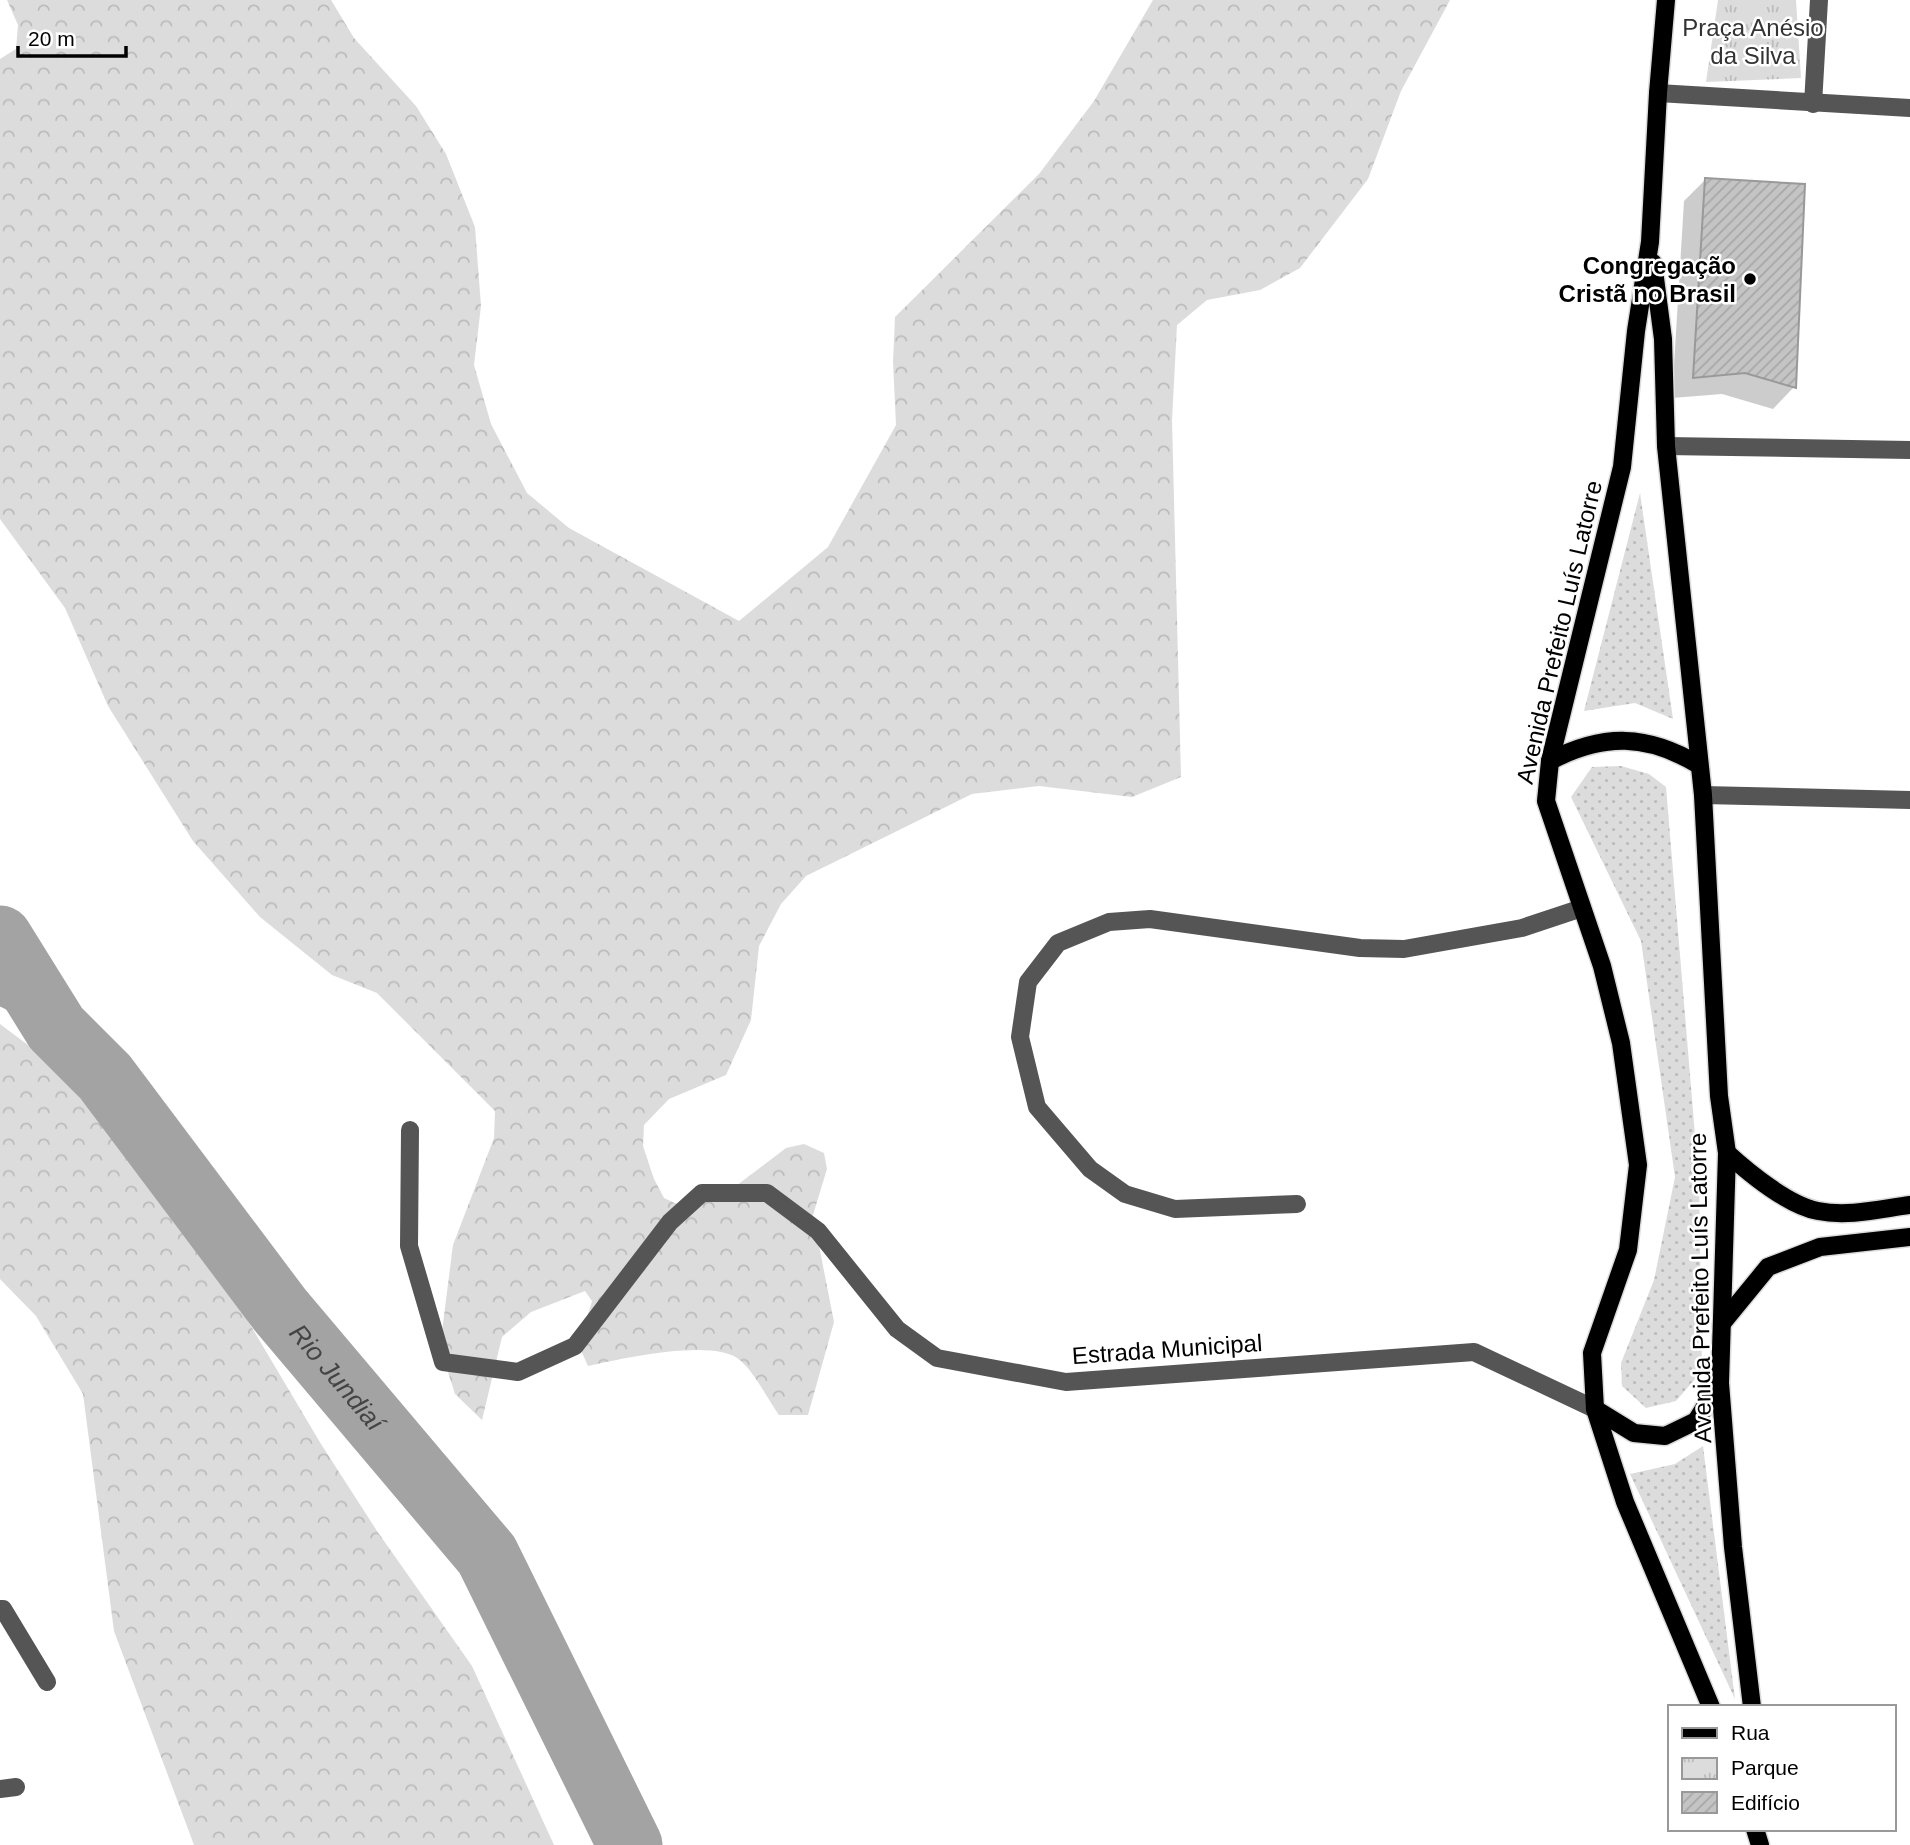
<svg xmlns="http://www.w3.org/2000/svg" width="1910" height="1845" font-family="Arial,sans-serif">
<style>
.grass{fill:url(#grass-dots)}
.forest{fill:url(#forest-crowns)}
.park{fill:url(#park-tufts)}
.shadow{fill:#0003}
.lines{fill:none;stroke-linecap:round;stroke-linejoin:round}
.stream{stroke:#a3a3a3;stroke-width:10}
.river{stroke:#a3a3a3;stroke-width:65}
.building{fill:url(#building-hatch);stroke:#999;stroke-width:2}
.major-casing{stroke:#dbdbdb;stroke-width:21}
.minor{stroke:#555;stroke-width:18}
.major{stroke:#000;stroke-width:18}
.poi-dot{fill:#000;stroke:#fff;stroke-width:2.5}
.labels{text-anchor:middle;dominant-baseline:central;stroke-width:5;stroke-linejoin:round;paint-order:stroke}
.park-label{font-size:24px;fill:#333;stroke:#fff}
.poi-label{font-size:24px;font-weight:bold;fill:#000;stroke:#fff;text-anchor:end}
.street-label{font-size:24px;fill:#000;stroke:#fff}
.water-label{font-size:26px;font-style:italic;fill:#444;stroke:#fff}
</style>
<defs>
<pattern id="grass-dots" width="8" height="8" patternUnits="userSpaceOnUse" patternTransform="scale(1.75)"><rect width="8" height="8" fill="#dcdcdc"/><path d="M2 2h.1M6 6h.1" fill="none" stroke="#bbb" stroke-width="1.8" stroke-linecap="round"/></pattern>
<pattern id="forest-crowns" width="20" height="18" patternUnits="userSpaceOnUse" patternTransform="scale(1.75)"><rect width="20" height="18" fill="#dcdcdc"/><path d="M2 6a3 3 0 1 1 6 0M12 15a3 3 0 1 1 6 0" fill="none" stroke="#bbb"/></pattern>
<pattern id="park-tufts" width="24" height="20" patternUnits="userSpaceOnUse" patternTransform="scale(1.75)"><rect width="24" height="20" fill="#dcdcdc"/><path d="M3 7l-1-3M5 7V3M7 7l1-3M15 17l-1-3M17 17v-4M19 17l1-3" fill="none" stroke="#bbb"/></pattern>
<pattern id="building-hatch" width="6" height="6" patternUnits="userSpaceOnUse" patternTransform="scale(1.75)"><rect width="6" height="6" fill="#c4c4c4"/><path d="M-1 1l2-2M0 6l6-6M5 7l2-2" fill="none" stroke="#a7a7a7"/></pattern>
</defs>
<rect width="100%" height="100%" fill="#fff"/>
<g class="grass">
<path d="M 1640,493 L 1673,719 L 1635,703 L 1584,711 Z"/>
<path d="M 1621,766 L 1649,774 L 1666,787 L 1699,1183 L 1702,1371 L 1676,1401 L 1646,1408 L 1622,1386 L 1621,1363 L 1654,1280 L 1675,1177 L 1641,941 L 1571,797 L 1592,767 Z"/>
<path d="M 1703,1446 L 1735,1699 L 1630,1474 L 1675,1464 Z"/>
</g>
<g class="forest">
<path d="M 7,0 L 331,0 L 354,38 L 416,106 L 446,154 L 475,227 L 481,306 L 474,365 L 491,424 L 527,493 L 569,528 L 739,621 L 828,547 L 896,425 L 893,362 L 895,317 L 1039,174 L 1094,101 L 1153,0 L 1450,0 L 1401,91 L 1368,179 L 1300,268 L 1260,290 L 1207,300 L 1177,325 L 1172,420 L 1181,777 L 1132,797 L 1039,786 L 972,794 L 806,876 L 781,904 L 759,946 L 751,1020 L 726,1075 L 669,1099 L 644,1125 L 643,1146 L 654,1179 L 664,1198 L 679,1205 L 724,1195 L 786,1148 L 804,1144 L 824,1153 L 827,1169 L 813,1215 L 834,1322 L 808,1415 L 779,1415 C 767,1398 756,1375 741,1361 C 716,1337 621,1359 588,1366 L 579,1346 L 592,1301 L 585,1291 L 531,1312 L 502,1337 L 482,1420 L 455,1394 L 440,1347 L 453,1245 L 494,1138 L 495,1111 L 377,993 L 332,975 L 260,917 L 193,841 L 108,706 L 65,608 L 0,519 L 0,59 L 16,49 L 18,25 Z"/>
<path d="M 0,1024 L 48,1060 L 198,1237 L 321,1444 L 377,1531 L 472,1666 L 554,1845 L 194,1845 L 114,1631 L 83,1394 L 36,1316 L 0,1279 Z"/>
</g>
<path class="park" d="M 1718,0 L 1796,0 L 1801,78 L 1706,82 Z"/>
<path class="shadow" d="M 1706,179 L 1803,185 L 1794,387 L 1773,409 L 1722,394 L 1672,398 L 1684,201 Z"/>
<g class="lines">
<path class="stream" d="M 0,1001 L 56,1028"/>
<path class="river" id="s1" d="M 0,938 L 56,1028 L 105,1077 L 280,1310 L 487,1555 L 630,1845"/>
</g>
<path class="building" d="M 1705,178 L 1805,184 L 1796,388 L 1745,373 L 1693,378 Z"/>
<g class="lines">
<g class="major-casing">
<g id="major">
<path d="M 1666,0 L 1658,93 L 1650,242 L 1636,331 L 1622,467 L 1550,761 L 1546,801 L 1602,966 L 1621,1043 L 1638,1165 L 1628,1250 L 1592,1353 L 1595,1409 L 1625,1502 L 1711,1707"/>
<path d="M 1653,263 L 1663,339 L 1666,446 L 1703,795 L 1719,1096 L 1727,1153 L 1720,1383 L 1733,1547 L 1752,1707"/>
<path d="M 1550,761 C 1604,733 1647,734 1699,765"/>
<path d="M 1727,1153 C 1749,1173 1788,1205 1818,1211 C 1848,1217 1880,1209 1910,1205"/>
<path d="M 1723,1322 L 1768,1267 L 1820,1247 L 1910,1237"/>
<path d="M 1595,1409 L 1634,1433 L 1665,1436 L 1696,1421 L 1720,1383"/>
<path d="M 1755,1829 L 1760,1845"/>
</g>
</g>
<g class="minor">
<path d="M 1658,93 L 1910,108"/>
<path d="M 1813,104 L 1819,0"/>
<path d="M 1666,446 L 1910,450"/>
<path d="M 1703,795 L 1910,800"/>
<path d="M 410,1130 L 409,1246 L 443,1362 L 518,1372 L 575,1346 L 670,1222 L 702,1193 L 767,1193 L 818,1231 L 897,1329 L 937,1358 L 1066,1382 L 1474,1352 L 1595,1409"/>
<path d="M 1297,1204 L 1175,1209 L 1125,1194 L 1090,1169 L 1037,1107 L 1020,1037 L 1028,982 L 1058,943 L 1109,922 L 1150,919 L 1360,948 L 1404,949 L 1522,928 L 1582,908"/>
<path d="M 0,1609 L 3,1609 L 47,1682"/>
<path d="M 0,1789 L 16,1787"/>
</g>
<use href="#major" class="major"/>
</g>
<circle class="poi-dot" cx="1750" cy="279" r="7"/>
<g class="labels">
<g class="park-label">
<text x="1753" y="27">Praça Anésio<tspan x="1753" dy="28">da Silva</tspan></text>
</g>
<g class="poi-label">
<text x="1736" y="265">Congregação<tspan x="1736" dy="28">Cristã no Brasil</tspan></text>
</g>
<g class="street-label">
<text transform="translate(1559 632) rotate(-77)">Avenida Prefeito Luís Latorre</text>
<text transform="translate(1700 1288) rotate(-91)">Avenida Prefeito Luís Latorre</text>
<text transform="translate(1167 1349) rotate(-4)">Estrada Municipal</text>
</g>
<g class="water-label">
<text stroke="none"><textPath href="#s1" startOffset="555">Rio Jundiaí</textPath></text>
</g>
</g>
<rect x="1668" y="1705" width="228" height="126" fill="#ffffff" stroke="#999999" stroke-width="2"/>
<rect x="1682" y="1728" width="35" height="10" fill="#000000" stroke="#999999" stroke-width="2"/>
<text x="1731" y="1740" font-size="21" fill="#000000">Rua</text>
<rect x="1682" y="1758" width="35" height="21" fill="url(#park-tufts)" stroke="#999999" stroke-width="2"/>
<text x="1731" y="1775" font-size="21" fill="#000000">Parque</text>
<rect x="1682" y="1792" width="35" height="21" fill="url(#building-hatch)" stroke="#999999" stroke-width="2"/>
<text x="1731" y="1810" font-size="21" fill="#000000">Edifício</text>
<path d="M18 46v10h108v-10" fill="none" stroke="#000000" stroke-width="3.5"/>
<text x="28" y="46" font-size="21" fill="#000000" stroke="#ffffff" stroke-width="5" paint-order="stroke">20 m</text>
</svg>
